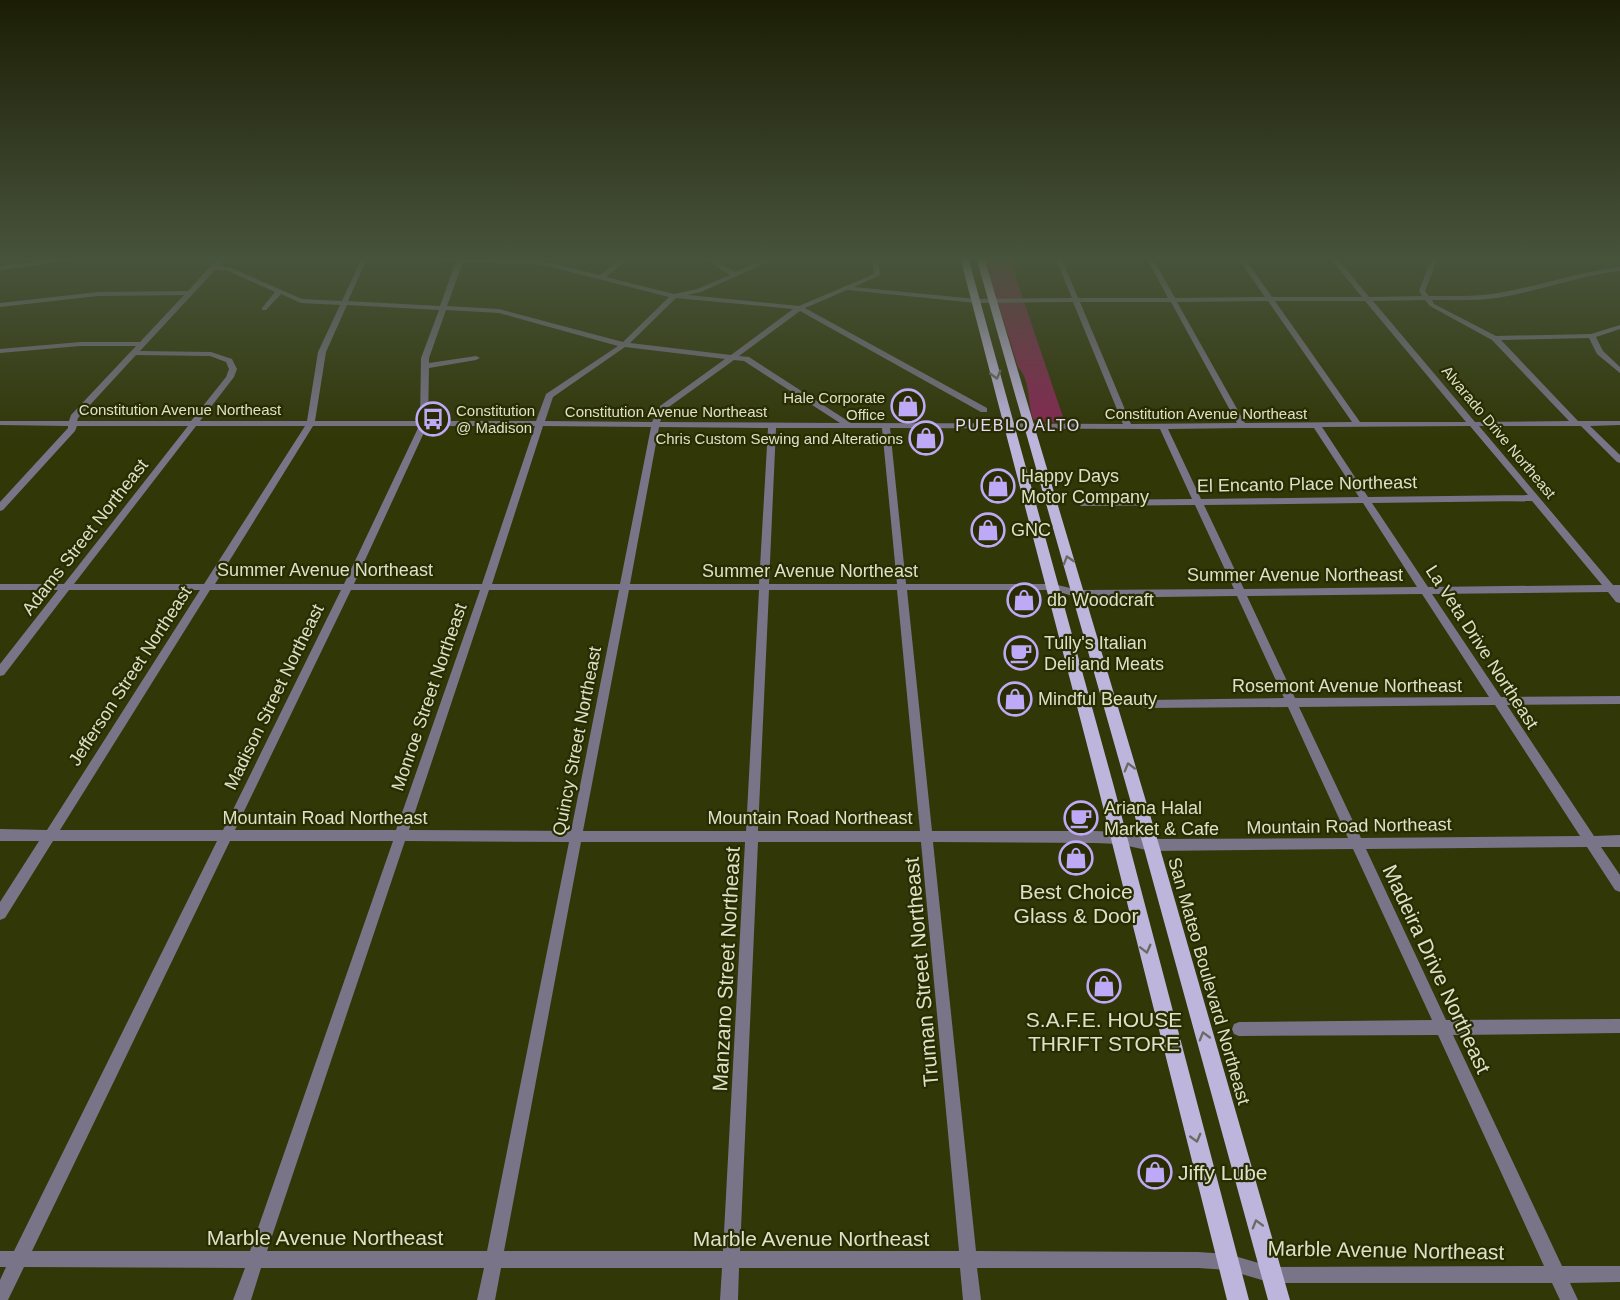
<svg xmlns="http://www.w3.org/2000/svg" width="1620" height="1300" font-family="Helvetica,sans-serif">
<style>
.green{fill:#872854}
.lines{fill:none;stroke-linecap:round;stroke-linejoin:round}
.minor{fill:#797488;fill-rule:evenodd}
.major{fill:#beb5dd;fill-rule:evenodd}
.oneway{stroke:#6c6a63}
.labels{text-anchor:middle;dominant-baseline:central;stroke-width:4.5;stroke-linejoin:round;paint-order:stroke}
.far-poi-label{font-size:15px;fill:#dce1c8;stroke:#282c00;text-anchor:end}
.far-street-label{font-size:15px;fill:#dce1c8;stroke:#282c00}
.far-neighbourhood-label{font-size:16px;letter-spacing:1.5px;fill:#e1daf8;stroke:#282c00}
.poi-label{font-size:18px;fill:#dce1c8;stroke:#282c00;text-anchor:start}
.street-label{font-size:18px;fill:#dce1c8;stroke:#282c00}
.near-poi-label{font-size:21px;fill:#dce1c8;stroke:#282c00}
.near-street-label{font-size:21px;fill:#dce1c8;stroke:#282c00}
</style>
<rect width="100%" height="100%" fill="#313707"/>
<path class="green" d="M 984,257 L 1009,257 L 1065,423 L 1043,422 L 1033,419 C 1027,401 1031,381 1018,367 Z"/>
<g class="lines">
<g class="minor">
<path d="M 73,257 L 96,257 L 0,270 L 0,266 Z"/>
<path d="M 219,257 L 226,257 L 218,266 L 229,267 L 302,299 L 342,301 L 362,257 L 368,257 L 348,301 L 440,306 L 456,261 L 400,259 L 397,257 L 456,257 L 543,261 L 600,275 L 623,257 L 631,257 L 606,277 L 674,294 L 697,289 L 730,275 L 701,257 L 709,257 L 735,272 L 770,257 L 779,257 L 701,292 L 688,295 L 799,306 L 874,274 L 872,257 L 878,257 L 880,275 L 854,287 L 976,299 L 1072,298 L 1055,257 L 1061,257 L 1078,298 L 1168,298 L 1146,257 L 1152,257 L 1175,298 L 1265,297 L 1237,257 L 1244,257 L 1272,297 L 1362,297 L 1329,257 L 1336,257 L 1369,297 L 1422,296 L 1419,291 L 1430,262 L 1435,257 L 1442,257 L 1436,263 L 1425,291 L 1429,296 C 1452,296 1476,297 1498,293 C 1539,286 1579,272 1620,267 L 1620,271 C 1578,276 1539,291 1497,298 C 1476,301 1454,300 1432,300 L 1434,304 L 1496,336 L 1591,334 L 1620,325 L 1620,329 L 1596,337 L 1603,351 L 1620,367 L 1620,373 L 1597,354 L 1589,338 L 1501,340 L 1578,421 L 1620,421 L 1620,425 L 1590,426 L 1620,455 L 1620,463 L 1617,462 L 1581,426 L 1479,426 L 1613,585 L 1620,585 L 1620,603 L 1616,602 L 1608,592 L 1432,594 L 1501,697 L 1620,696 L 1620,704 L 1507,705 L 1594,836 L 1620,835 L 1620,847 L 1601,847 L 1620,875 L 1620,892 L 1615,890 L 1587,847 L 1366,849 L 1446,1020 L 1620,1019 L 1620,1033 L 1453,1035 L 1562,1266 L 1620,1266 L 1620,1282 L 1570,1283 L 1578,1300 L 1560,1300 L 1552,1283 L 1272,1283 L 1228,1270 L 1198,1268 L 977,1268 L 981,1300 L 963,1300 L 960,1268 L 739,1268 L 738,1300 L 720,1300 L 722,1268 L 501,1268 L 495,1300 L 477,1300 L 484,1268 L 261,1268 L 251,1300 L 233,1300 L 245,1268 L 24,1267 L 8,1300 L 0,1300 L 0,1280 L 6,1267 L 0,1267 L 0,1251 L 14,1251 L 217,841 L 53,841 L 5,918 L 0,920 L 0,902 L 39,841 L 0,841 L 0,829 L 47,830 L 200,590 L 69,590 L 4,675 L 0,676 L 0,664 L 58,590 L 0,590 L 0,584 L 64,584 L 188,426 L 77,426 L 75,431 L 3,510 L 0,511 L 0,502 L 68,428 L 68,426 L 0,425 L 0,421 L 69,421 L 71,415 L 136,346 L 80,346 L 0,353 L 0,349 L 80,342 L 140,342 L 184,295 L 98,296 L 0,307 L 0,303 L 98,292 L 188,291 ZM 463,262 L 543,265 L 669,297 L 623,342 L 499,309 L 447,306 ZM 215,270 L 226,270 L 275,292 L 262,308 L 262,310 L 266,310 L 281,294 L 301,303 L 340,305 L 318,352 L 307,421 L 200,421 L 234,377 L 237,369 L 232,359 L 211,352 L 140,351 ZM 847,290 L 976,303 L 1073,302 L 1123,424 L 851,423 L 749,357 L 739,356 L 800,311 L 981,412 L 987,412 L 987,408 L 805,308 ZM 676,298 L 793,309 L 731,355 L 630,343 ZM 1425,300 L 1430,306 L 1492,340 L 1569,421 L 1475,422 L 1373,301 ZM 1268,301 L 1352,422 L 1245,423 L 1177,302 ZM 1275,301 L 1365,301 L 1466,422 L 1360,422 ZM 1080,302 L 1171,302 L 1237,423 L 1131,424 ZM 347,305 L 439,310 L 421,358 L 420,421 L 315,421 L 326,352 ZM 446,310 L 499,313 L 618,346 L 546,394 L 536,421 L 428,421 L 429,368 L 476,360 L 480,358 L 476,356 L 429,363 L 429,358 ZM 625,347 L 725,359 L 660,406 L 652,422 L 545,421 L 553,397 ZM 136,355 L 210,356 L 226,362 L 229,369 L 226,377 L 191,421 L 77,421 L 78,418 ZM 734,360 L 744,361 L 840,423 L 660,422 L 666,409 ZM 196,426 L 305,426 L 204,584 L 74,584 ZM 313,426 L 419,426 L 344,584 L 215,584 ZM 427,426 L 535,426 L 482,584 L 354,584 ZM 543,426 L 651,427 L 620,584 L 492,584 ZM 1470,426 L 1528,495 L 1368,497 L 1322,427 ZM 659,427 L 768,428 L 759,584 L 630,584 ZM 776,428 L 882,428 L 897,584 L 769,584 ZM 890,428 L 1160,429 L 1192,499 L 1081,500 L 1077,503 L 1081,506 L 1195,505 L 1234,589 L 1079,590 L 1053,584 L 906,584 ZM 1243,428 L 1314,428 L 1359,497 L 1201,499 L 1168,429 ZM 1532,501 L 1602,585 L 1428,587 L 1372,503 ZM 1363,503 L 1417,587 L 1244,589 L 1204,505 ZM 210,590 L 341,590 L 223,830 L 60,830 ZM 351,590 L 480,590 L 396,830 L 235,830 ZM 489,590 L 619,590 L 571,831 L 409,830 ZM 629,590 L 759,590 L 746,831 L 583,831 ZM 769,590 L 897,590 L 920,831 L 758,831 ZM 907,590 L 1053,590 L 1079,598 L 1237,596 L 1284,698 L 1147,700 L 1143,701 L 1141,704 L 1143,707 L 1147,708 L 1288,707 L 1348,838 L 1151,839 L 1119,832 L 1095,831 L 932,831 ZM 1422,594 L 1489,697 L 1295,698 L 1247,596 ZM 1495,705 L 1580,836 L 1361,838 L 1299,707 ZM 230,841 L 393,841 L 250,1251 L 32,1251 ZM 405,841 L 569,842 L 487,1251 L 267,1251 ZM 581,842 L 745,842 L 723,1251 L 504,1251 ZM 758,842 L 921,842 L 959,1251 L 740,1251 ZM 933,842 L 1095,843 L 1119,844 L 1151,851 L 1353,849 L 1432,1020 L 1239,1022 L 1234,1024 L 1232,1029 L 1234,1034 L 1239,1036 L 1438,1035 L 1544,1266 L 1272,1267 L 1228,1254 L 1198,1252 L 976,1251 Z"/>
</g>
<g class="major">
<path d="M 960,257 L 968,257 L 1114,787 L 1249,1300 L 1227,1300 L 1098,787 Z"/>
<path d="M 976,257 L 984,257 L 1159,845 L 1290,1300 L 1268,1300 L 1143,845 Z"/>
</g>
</g>
<defs><path id="oneway-chevron" d="M-2-3.5L2.5 0L-2 3.5" fill="none" stroke-width="1.6" stroke-linecap="round" stroke-linejoin="round" transform="scale(1.5)"/></defs>
<g class="oneway">
<use href="#oneway-chevron" transform="translate(996 375) rotate(75)"/>
<use href="#oneway-chevron" transform="translate(1068 560) rotate(-107)"/>
<use href="#oneway-chevron" transform="translate(1129 767) rotate(-106)"/>
<use href="#oneway-chevron" transform="translate(1146 949) rotate(76)"/>
<use href="#oneway-chevron" transform="translate(1204 1036) rotate(-106)"/>
<use href="#oneway-chevron" transform="translate(1196 1138) rotate(75)"/>
<use href="#oneway-chevron" transform="translate(1257 1224) rotate(-106)"/>
</g>
<linearGradient id="sky" x2="0" y2="1"><stop stop-color="#1b1e04"/><stop offset="0.59" stop-color="#48533c"/><stop offset="1" stop-color="#48533c" stop-opacity="0"/></linearGradient>
<rect width="1620" height="439" fill="url(#sky)"/>
<defs>
<g id="shop-ring" transform="scale(1.725)"><circle r="9.5" fill="#282c00" stroke="#bda9f5" stroke-width="1.5"/><path d="M-5-2.5h2.3a2.7 3.5 0 0 1 5.4 0H5L5.5 6h-11ZM-1.5-2.5h3a1.5 2.3 0 0 0-3 0Z" fill="#bda9f5"/></g>
<g id="bus-ring" transform="scale(1.725)"><circle r="9.5" fill="#282c00" stroke="#bda9f5" stroke-width="1.5"/><path d="M-5-6H5V4H4V6H2V4H-2V6H-4V4H-5ZM-3.5-4V0h7V-4ZM-3.5 1.2v1.5H-2V1.2ZM2 1.2v1.5H3.5V1.2Z" fill="#bda9f5"/></g>
<g id="cafe-ring" transform="scale(1.725)"><circle r="9.5" fill="#282c00" stroke="#bda9f5" stroke-width="1.5"/><path d="M-5.5-4.5H6V0H3Q3 3.5 0 3.5H-2.5Q-5.5 3.5-5.5 0ZM3-3.2v2h1.7v-2ZM-6 4.5H4V6H-6Z" fill="#bda9f5"/></g>
</defs>
<g fill-rule="evenodd">
<use href="#shop-ring" x="908" y="406"/>
<use href="#bus-ring" x="433" y="419"/>
<use href="#shop-ring" x="926" y="438"/>
<use href="#shop-ring" x="998" y="486"/>
<use href="#shop-ring" x="988" y="530"/>
<use href="#shop-ring" x="1024" y="600"/>
<use href="#cafe-ring" x="1021" y="653"/>
<use href="#shop-ring" x="1015" y="699"/>
<use href="#cafe-ring" x="1081" y="818"/>
<use href="#shop-ring" x="1076" y="858"/>
<use href="#shop-ring" x="1104" y="986"/>
<use href="#shop-ring" x="1155" y="1172"/>
</g>
<g class="labels">
<g class="far-poi-label">
<text x="885" y="397">Hale Corporate<tspan x="885" dy="17">Office</tspan></text>
<text x="456" y="410" text-anchor="start">Constitution<tspan x="456" dy="17">@ Madison</tspan></text>
<text x="903" y="438">Chris Custom Sewing and Alterations</text>
</g>
<g class="far-street-label">
<text x="180" y="409">Constitution Avenue Northeast</text>
<text x="666" y="411">Constitution Avenue Northeast</text>
<text x="1206" y="413">Constitution Avenue Northeast</text>
<text transform="translate(1499 432) rotate(50)">Alvarado Drive Northeast</text>
</g>
<g class="far-neighbourhood-label">
<text x="1018" y="425">PUEBLO ALTO</text>
</g>
<g class="poi-label">
<text x="1021" y="476">Happy Days<tspan x="1021" dy="21">Motor Company</tspan></text>
<text x="1011" y="530">GNC</text>
<text x="1047" y="600">db Woodcraft</text>
<text x="1044" y="643">Tully's Italian<tspan x="1044" dy="21">Deli and Meats</tspan></text>
<text x="1038" y="699">Mindful Beauty</text>
<text x="1104" y="808">Ariana Halal<tspan x="1104" dy="21">Market &amp; Cafe</tspan></text>
</g>
<g class="street-label">
<text transform="translate(1307 484) rotate(-1)">El Encanto Place Northeast</text>
<text transform="translate(85 537) rotate(-52)">Adams Street Northeast</text>
<text x="325" y="570">Summer Avenue Northeast</text>
<text x="810" y="571">Summer Avenue Northeast</text>
<text x="1295" y="575">Summer Avenue Northeast</text>
<text transform="translate(1482 647) rotate(57)">La Veta Drive Northeast</text>
<text transform="translate(130 676) rotate(-57)">Jefferson Street Northeast</text>
<text x="1347" y="686">Rosemont Avenue Northeast</text>
<text transform="translate(274 697) rotate(-64)">Madison Street Northeast</text>
<text transform="translate(429 697) rotate(-71)">Monroe Street Northeast</text>
<text transform="translate(577 741) rotate(-79)">Quincy Street Northeast</text>
<text x="325" y="818">Mountain Road Northeast</text>
<text x="810" y="818">Mountain Road Northeast</text>
<text transform="translate(1349 826) rotate(-1)">Mountain Road Northeast</text>
<text transform="translate(1209 981) rotate(74)">San Mateo Boulevard Northeast</text>
</g>
<g class="near-poi-label">
<text x="1076" y="891">Best Choice<tspan x="1076" dy="24">Glass &amp; Door</tspan></text>
<text x="1104" y="1019">S.A.F.E. HOUSE<tspan x="1104" dy="24">THRIFT STORE</tspan></text>
<text x="1178" y="1172" text-anchor="start">Jiffy Lube</text>
</g>
<g class="near-street-label">
<text transform="translate(726 969) rotate(-87)">Manzano Street Northeast</text>
<text transform="translate(1437 969) rotate(65)">Madeira Drive Northeast</text>
<text transform="translate(921 972) rotate(-95)">Truman Street Northeast</text>
<text x="325" y="1237">Marble Avenue Northeast</text>
<text x="811" y="1238">Marble Avenue Northeast</text>
<text transform="translate(1386 1250) rotate(1)">Marble Avenue Northeast</text>
</g>
</g>
</svg>
